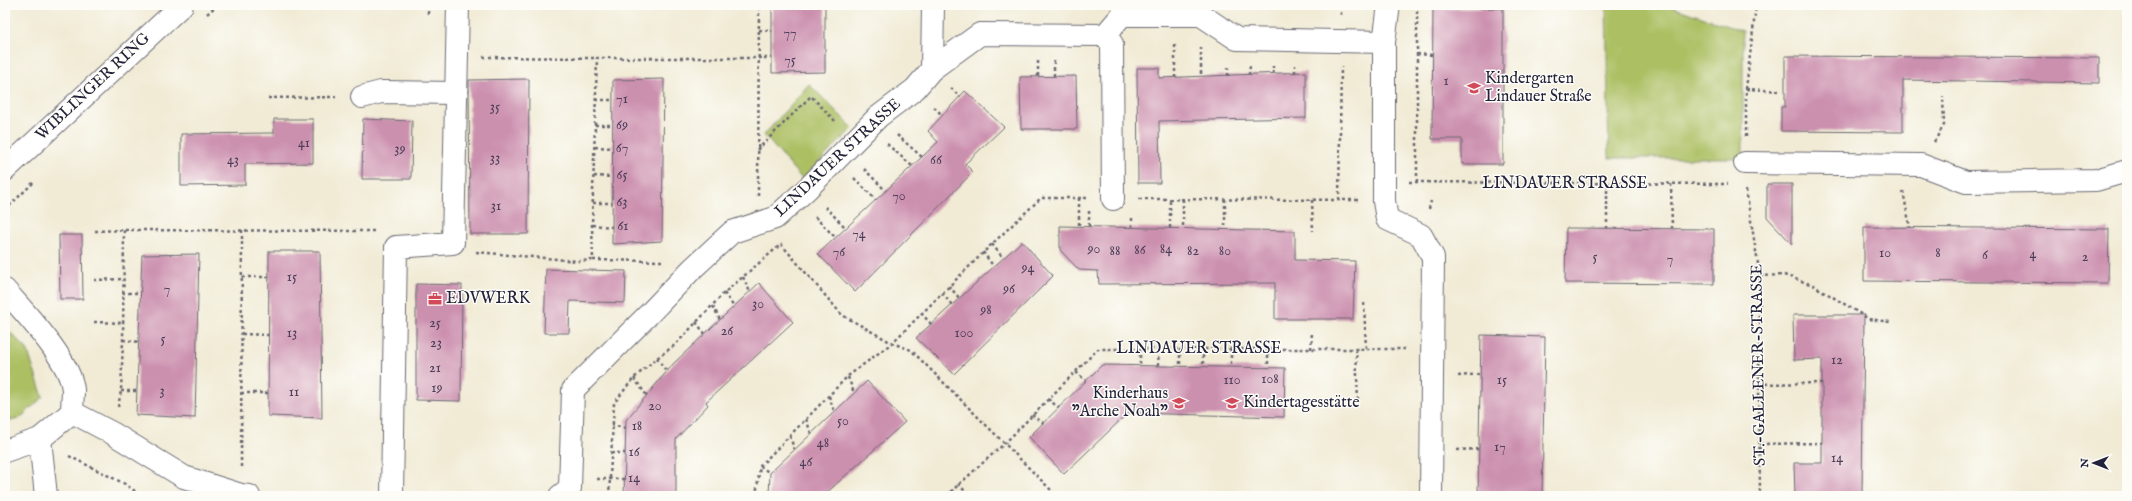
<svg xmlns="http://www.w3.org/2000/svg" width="2132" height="501" font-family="'IM FELL English',serif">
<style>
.green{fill:#acc064;stroke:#677150}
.building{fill:#cc90af}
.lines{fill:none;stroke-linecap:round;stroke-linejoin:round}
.minor-casing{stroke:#6a6871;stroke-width:24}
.major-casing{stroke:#6a6871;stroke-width:24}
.path{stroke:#6a6871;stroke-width:2.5;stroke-dasharray:3 3;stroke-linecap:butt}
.minor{stroke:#fff;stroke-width:22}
.major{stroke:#fff;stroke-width:22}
.labels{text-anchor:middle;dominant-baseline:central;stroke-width:3;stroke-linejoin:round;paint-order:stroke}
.number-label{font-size:14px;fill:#4c3e58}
.poi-label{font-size:16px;fill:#22223b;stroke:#fdfcf7;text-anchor:start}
.street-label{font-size:16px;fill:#22223b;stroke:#fdfcf7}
</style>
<rect width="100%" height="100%" fill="#fdfcf7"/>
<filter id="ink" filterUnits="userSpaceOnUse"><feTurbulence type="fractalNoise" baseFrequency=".025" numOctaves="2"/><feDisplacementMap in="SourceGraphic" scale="8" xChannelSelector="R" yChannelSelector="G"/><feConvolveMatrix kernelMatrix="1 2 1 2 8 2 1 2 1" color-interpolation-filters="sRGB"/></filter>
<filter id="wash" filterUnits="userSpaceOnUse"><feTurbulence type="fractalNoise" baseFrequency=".012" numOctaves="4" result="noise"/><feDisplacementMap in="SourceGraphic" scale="16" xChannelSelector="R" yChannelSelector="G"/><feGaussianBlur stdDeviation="0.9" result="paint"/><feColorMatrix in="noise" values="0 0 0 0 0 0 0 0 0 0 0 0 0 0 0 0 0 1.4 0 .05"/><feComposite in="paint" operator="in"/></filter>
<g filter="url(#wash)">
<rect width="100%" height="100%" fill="#f1ebd5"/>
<g class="green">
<path d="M 1606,5 L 1666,5 L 1743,31 L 1743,158 L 1609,158 Z"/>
<path d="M 809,84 L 853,128 L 802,179 L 764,135 Z"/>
<path d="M 5,327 L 27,349 L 43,397 L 19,419 L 5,422 Z"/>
</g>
<g id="blocks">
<g class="building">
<path d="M 772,5 L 825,5 L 825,72 L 772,73 Z"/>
<path d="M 1503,8 L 1503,164 L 1462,164 L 1462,139 L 1432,139 L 1433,9 Z"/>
<path d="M 1785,56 L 2099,58 L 2099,83 L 1903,80 L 1903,132 L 1781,131 L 1781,107 L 1785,107 Z"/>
<path d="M 1137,68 L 1159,68 L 1159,78 L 1306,72 L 1306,118 L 1159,121 L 1160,183 L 1138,183 Z"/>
<path d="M 1076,76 L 1077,129 L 1021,129 L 1020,77 Z"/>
<path d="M 529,79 L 528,234 L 470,234 L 469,80 Z"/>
<path d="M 664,79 L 662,241 L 612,244 L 613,80 Z"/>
<path d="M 965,91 L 1004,127 L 965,164 L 973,172 L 855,292 L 818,254 L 938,142 L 928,131 Z"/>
<path d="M 274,119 L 313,119 L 313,163 L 245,164 L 245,185 L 181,186 L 181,134 L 274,133 Z"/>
<path d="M 363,119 L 412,121 L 411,179 L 362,179 Z"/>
<path d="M 1767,184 L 1792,184 L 1792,244 L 1767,217 Z"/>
<path d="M 1060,226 L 1295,231 L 1295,260 L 1355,261 L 1353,319 L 1275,319 L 1275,283 L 1099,284 L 1098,271 L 1079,270 L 1060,250 Z"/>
<path d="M 1864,227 L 2109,229 L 2108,283 L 1864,281 Z"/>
<path d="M 1566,228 L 1714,229 L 1714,284 L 1565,283 Z"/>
<path d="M 59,235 L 82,235 L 83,299 L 60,299 Z"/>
<path d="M 1022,241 L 1053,276 L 954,374 L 916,338 Z"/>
<path d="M 269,251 L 320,251 L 322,418 L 268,416 Z"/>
<path d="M 199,254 L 195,418 L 136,415 L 142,255 Z"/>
<path d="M 546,269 L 626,271 L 625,303 L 570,301 L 569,333 L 544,333 Z"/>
<path d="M 759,283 L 793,322 L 706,402 L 708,405 L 676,439 L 676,496 L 624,496 L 626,420 L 674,363 Z"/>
<path d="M 416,284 L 462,285 L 461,401 L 416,400 Z"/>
<path d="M 1793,315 L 1864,315 L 1862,494 L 1795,496 L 1794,463 L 1822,463 L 1822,359 L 1794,360 Z"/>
<path d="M 1481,335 L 1545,337 L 1542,496 L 1478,496 Z"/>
<path d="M 1102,365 L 1285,368 L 1284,417 L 1128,413 L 1064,474 L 1029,437 Z"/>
<path d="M 867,381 L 905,422 L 823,496 L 769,496 L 770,473 Z"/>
</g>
</g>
</g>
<g filter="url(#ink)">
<use href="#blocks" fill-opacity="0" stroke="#6a6871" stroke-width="1"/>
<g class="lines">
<g class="minor-casing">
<g id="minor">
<path d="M 1389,5 L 1384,42 L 1384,201 L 1387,219 L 1421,235 L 1433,257 L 1431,496"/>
<path d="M 1105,35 L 1112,44 L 1113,199"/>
<path d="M 932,69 L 933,5"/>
<path d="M 362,97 L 381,92 L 456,93"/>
<path d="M 1745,163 L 1921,165 L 1966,182 L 2096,180 L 2127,171"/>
<path d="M 5,290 C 24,312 71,361 73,390 C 73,397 72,405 72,412 L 40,439 L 5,451"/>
<path d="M 72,412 L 112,433 L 184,477 L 241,495 L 249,496"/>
<path d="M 40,439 L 46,496"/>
<path d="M 392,496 L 396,247 L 453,243 L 458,5"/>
<path d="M 560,496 L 570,488 L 573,390 L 650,313 L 692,269 L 732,232 L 775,218 L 807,189 L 878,117 L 915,89 L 932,69 L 980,34 L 1105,35 L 1122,15 L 1201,15 L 1237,39 L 1384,42"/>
</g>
</g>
<g class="major-casing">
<path id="major" d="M 5,170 L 182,5"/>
</g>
<g class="path">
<path d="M 759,6 L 772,5"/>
<path d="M 1237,6 L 1362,6"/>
<path d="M 1341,6 L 1341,16"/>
<path d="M 1417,11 L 1417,182"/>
<path d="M 207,14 L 217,5"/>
<path d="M 428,14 L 428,5"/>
<path d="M 759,30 L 772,31"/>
<path d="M 1201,47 L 1201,77"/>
<path d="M 1417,54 L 1432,55"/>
<path d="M 483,57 L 597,58"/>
<path d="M 1038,61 L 1038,77"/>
<path d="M 1295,73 L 1295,65"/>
<path d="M 1273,74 L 1273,66"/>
<path d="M 1249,75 L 1250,65"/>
<path d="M 1054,76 L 1054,61"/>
<path d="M 1228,76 L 1228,64"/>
<path d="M 1175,78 L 1175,43"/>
<path d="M 951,88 L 960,97"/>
<path d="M 1746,89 L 1781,91"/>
<path d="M 268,98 L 336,97"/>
<path d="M 596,100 L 613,100"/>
<path d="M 934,107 L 942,115"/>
<path d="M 595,125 L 613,125"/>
<path d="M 897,135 L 922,157"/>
<path d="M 1746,137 L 1746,89 L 1756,5"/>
<path d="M 1934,142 L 1944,125 L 1943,96"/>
<path d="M 887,144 L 912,166"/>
<path d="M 595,147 L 613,148"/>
<path d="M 757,150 L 811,96 L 836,122"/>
<path d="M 864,169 L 886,191"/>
<path d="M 594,176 L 612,177"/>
<path d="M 854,178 L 876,200"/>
<path d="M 1409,182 L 1728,184"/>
<path d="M 1607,184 L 1607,228"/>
<path d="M 1671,184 L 1672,228"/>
<path d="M 1746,190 L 1760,276 L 1759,384 L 1760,496"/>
<path d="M 1903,191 L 1910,227"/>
<path d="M 758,196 L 759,5"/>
<path d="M 1079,198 L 1079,226"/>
<path d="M 1139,199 L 1358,200"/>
<path d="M 1183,199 L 1183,228"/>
<path d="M 1225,199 L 1225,229"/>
<path d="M 1312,200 L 1313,231"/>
<path d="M 1339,200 L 1341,67"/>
<path d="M 593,203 L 612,203"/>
<path d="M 825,207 L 846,228"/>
<path d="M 1429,209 L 1431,201"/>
<path d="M 5,210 L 35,181"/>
<path d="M 1089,211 L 1089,227"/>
<path d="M 815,217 L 836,238"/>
<path d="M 592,225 L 612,227"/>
<path d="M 1132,227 L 1132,218"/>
<path d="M 1170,228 L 1170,199"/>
<path d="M 95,231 L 124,230 L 375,231"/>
<path d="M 781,244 L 842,315 L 892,343 L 911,350 L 1057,496"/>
<path d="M 992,244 L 1003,258"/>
<path d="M 476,252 L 578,261 L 593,260"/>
<path d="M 983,252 L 994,267"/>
<path d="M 662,261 L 593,260 L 592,225 L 597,58 L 772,58"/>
<path d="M 1760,276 L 1784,275 L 1813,285 L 1869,319 L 1890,322"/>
<path d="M 242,277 L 269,277"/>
<path d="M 743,277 L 750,292"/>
<path d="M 94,280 L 124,279"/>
<path d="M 949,286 L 960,299"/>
<path d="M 122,293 L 140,293"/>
<path d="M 724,293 L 734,307"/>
<path d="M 942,293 L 952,305"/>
<path d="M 1364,303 L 1366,349"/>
<path d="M 713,306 L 720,320"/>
<path d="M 921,313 L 932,325"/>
<path d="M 94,322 L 123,323"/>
<path d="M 696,322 L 705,334"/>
<path d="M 242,334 L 269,335"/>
<path d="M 123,340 L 139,342"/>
<path d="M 1140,349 L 1140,366"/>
<path d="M 1180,349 L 1180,366"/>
<path d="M 1203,349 L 1203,367"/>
<path d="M 1231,349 L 1231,367"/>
<path d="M 1268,349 L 1268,368"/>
<path d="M 1311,349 L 1312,332"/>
<path d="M 1356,349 L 1358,402"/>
<path d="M 657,358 L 667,372"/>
<path d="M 1158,366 L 1159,349"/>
<path d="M 1076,372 L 1086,381"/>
<path d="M 1458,376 L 1480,374"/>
<path d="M 848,377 L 854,393"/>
<path d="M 634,378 L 647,396"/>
<path d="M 1759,384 L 1822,383"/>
<path d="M 121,391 L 137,391"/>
<path d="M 241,393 L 268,393"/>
<path d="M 829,396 L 834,411"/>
<path d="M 1048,399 L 1059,408"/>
<path d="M 118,407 L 121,391 L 123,340 L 124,230"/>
<path d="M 1032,415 L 1043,423"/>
<path d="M 806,419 L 811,433"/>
<path d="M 611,425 L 626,428"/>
<path d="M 790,436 L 794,449"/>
<path d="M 1760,444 L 1822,443"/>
<path d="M 1457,450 L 1479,449"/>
<path d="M 611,453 L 625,453"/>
<path d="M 69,456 L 125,484 L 142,496"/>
<path d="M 760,466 L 770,473"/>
<path d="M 241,467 L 242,230"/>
<path d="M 597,479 L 624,479"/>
<path d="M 958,484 L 967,493"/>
<path d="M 952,490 L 958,496"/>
<path d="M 609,496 L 614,403 L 634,378 L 657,358 L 675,345 L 724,293 L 779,246"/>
<path d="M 756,496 L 760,466 L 848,376 L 892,343 L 992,244 L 1041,198 L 1088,198"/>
<path d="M 946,496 L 1005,443 L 1098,349 L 1405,349"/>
</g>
<use href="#minor" class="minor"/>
<use href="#major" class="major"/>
</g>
</g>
<defs>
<g id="school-bare" transform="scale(1.08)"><path d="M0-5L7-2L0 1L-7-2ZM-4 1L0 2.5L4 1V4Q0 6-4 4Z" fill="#d1495b" stroke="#fdfcf7" stroke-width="2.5" paint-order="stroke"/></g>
<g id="office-bare" transform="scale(1.08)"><path d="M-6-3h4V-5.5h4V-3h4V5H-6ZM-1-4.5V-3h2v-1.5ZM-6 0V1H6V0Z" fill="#d1495b" stroke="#fdfcf7" stroke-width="2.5" paint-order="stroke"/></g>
</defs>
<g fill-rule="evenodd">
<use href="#school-bare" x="1474" y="88"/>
<use href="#office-bare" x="435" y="299"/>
<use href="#school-bare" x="1179" y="403"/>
<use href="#school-bare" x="1232" y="403"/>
</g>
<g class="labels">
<g class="number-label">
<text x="790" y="33">77</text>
<text x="790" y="60">75</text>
<text x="1446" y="81">1</text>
<text x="622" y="99">71</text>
<text x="495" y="107">35</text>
<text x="622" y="125">69</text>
<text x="304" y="143">41</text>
<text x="622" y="148">67</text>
<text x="400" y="149">39</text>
<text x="495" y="158">33</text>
<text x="233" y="160">43</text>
<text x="936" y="160">66</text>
<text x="622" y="175">65</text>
<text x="899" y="196">70</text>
<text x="622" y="202">63</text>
<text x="496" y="206">31</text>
<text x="623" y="226">61</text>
<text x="859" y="234">74</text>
<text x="1094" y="249">90</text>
<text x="1166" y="249">84</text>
<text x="1140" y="250">86</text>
<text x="1115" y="251">88</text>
<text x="1193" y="251">82</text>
<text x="1225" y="251">80</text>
<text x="839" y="252">76</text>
<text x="1885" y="253">10</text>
<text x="1938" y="253">8</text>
<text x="2033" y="254">4</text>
<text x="1985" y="255">6</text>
<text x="1595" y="257">5</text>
<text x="2085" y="257">2</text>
<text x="1670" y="259">7</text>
<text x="1028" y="268">94</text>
<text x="292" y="277">15</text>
<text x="167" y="289">7</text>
<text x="1009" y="289">96</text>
<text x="758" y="304">30</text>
<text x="986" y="310">98</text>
<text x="435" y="323">25</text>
<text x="727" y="331">26</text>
<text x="292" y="333">13</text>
<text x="964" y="333">100</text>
<text x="163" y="339">5</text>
<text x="436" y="343">23</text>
<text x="1837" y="360">12</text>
<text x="435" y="368">21</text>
<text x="1270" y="379">108</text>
<text x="1232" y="380">110</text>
<text x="1502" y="380">15</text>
<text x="437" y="388">19</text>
<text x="162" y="391">3</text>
<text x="294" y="392">11</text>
<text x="655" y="406">20</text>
<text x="843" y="421">50</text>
<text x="637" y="426">18</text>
<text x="823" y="443">48</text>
<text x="1500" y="447">17</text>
<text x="634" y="452">16</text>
<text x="1837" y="458">14</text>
<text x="806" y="462">46</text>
<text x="634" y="478">14</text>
</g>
<g class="poi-label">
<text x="1485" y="79">Kindergarten<tspan x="1485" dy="18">Lindauer Straße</tspan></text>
<text x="446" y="299">EDVWERK</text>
<text x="1168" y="394" text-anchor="end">Kinderhaus<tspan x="1168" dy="18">"Arche Noah"</tspan></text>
<text x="1243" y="403">Kindertagesstätte</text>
</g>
<g class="street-label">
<text transform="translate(93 87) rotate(-43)">WIBLINGER RING</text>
<text transform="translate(838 158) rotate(-43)">LINDAUER STRASSE</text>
<text x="1565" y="184">LINDAUER STRASSE</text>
<text x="1199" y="349">LINDAUER STRASSE</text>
<text transform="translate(1759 365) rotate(-91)">ST.-GALLENER-STRASSE</text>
</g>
</g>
<rect width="2132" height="501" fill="none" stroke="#fdfcf7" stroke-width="20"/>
<g transform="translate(2094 463) rotate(270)" stroke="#fdfcf7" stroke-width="3" paint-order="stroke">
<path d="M0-3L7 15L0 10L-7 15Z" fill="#22223b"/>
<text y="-6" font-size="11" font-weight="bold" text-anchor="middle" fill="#22223b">N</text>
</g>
</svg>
